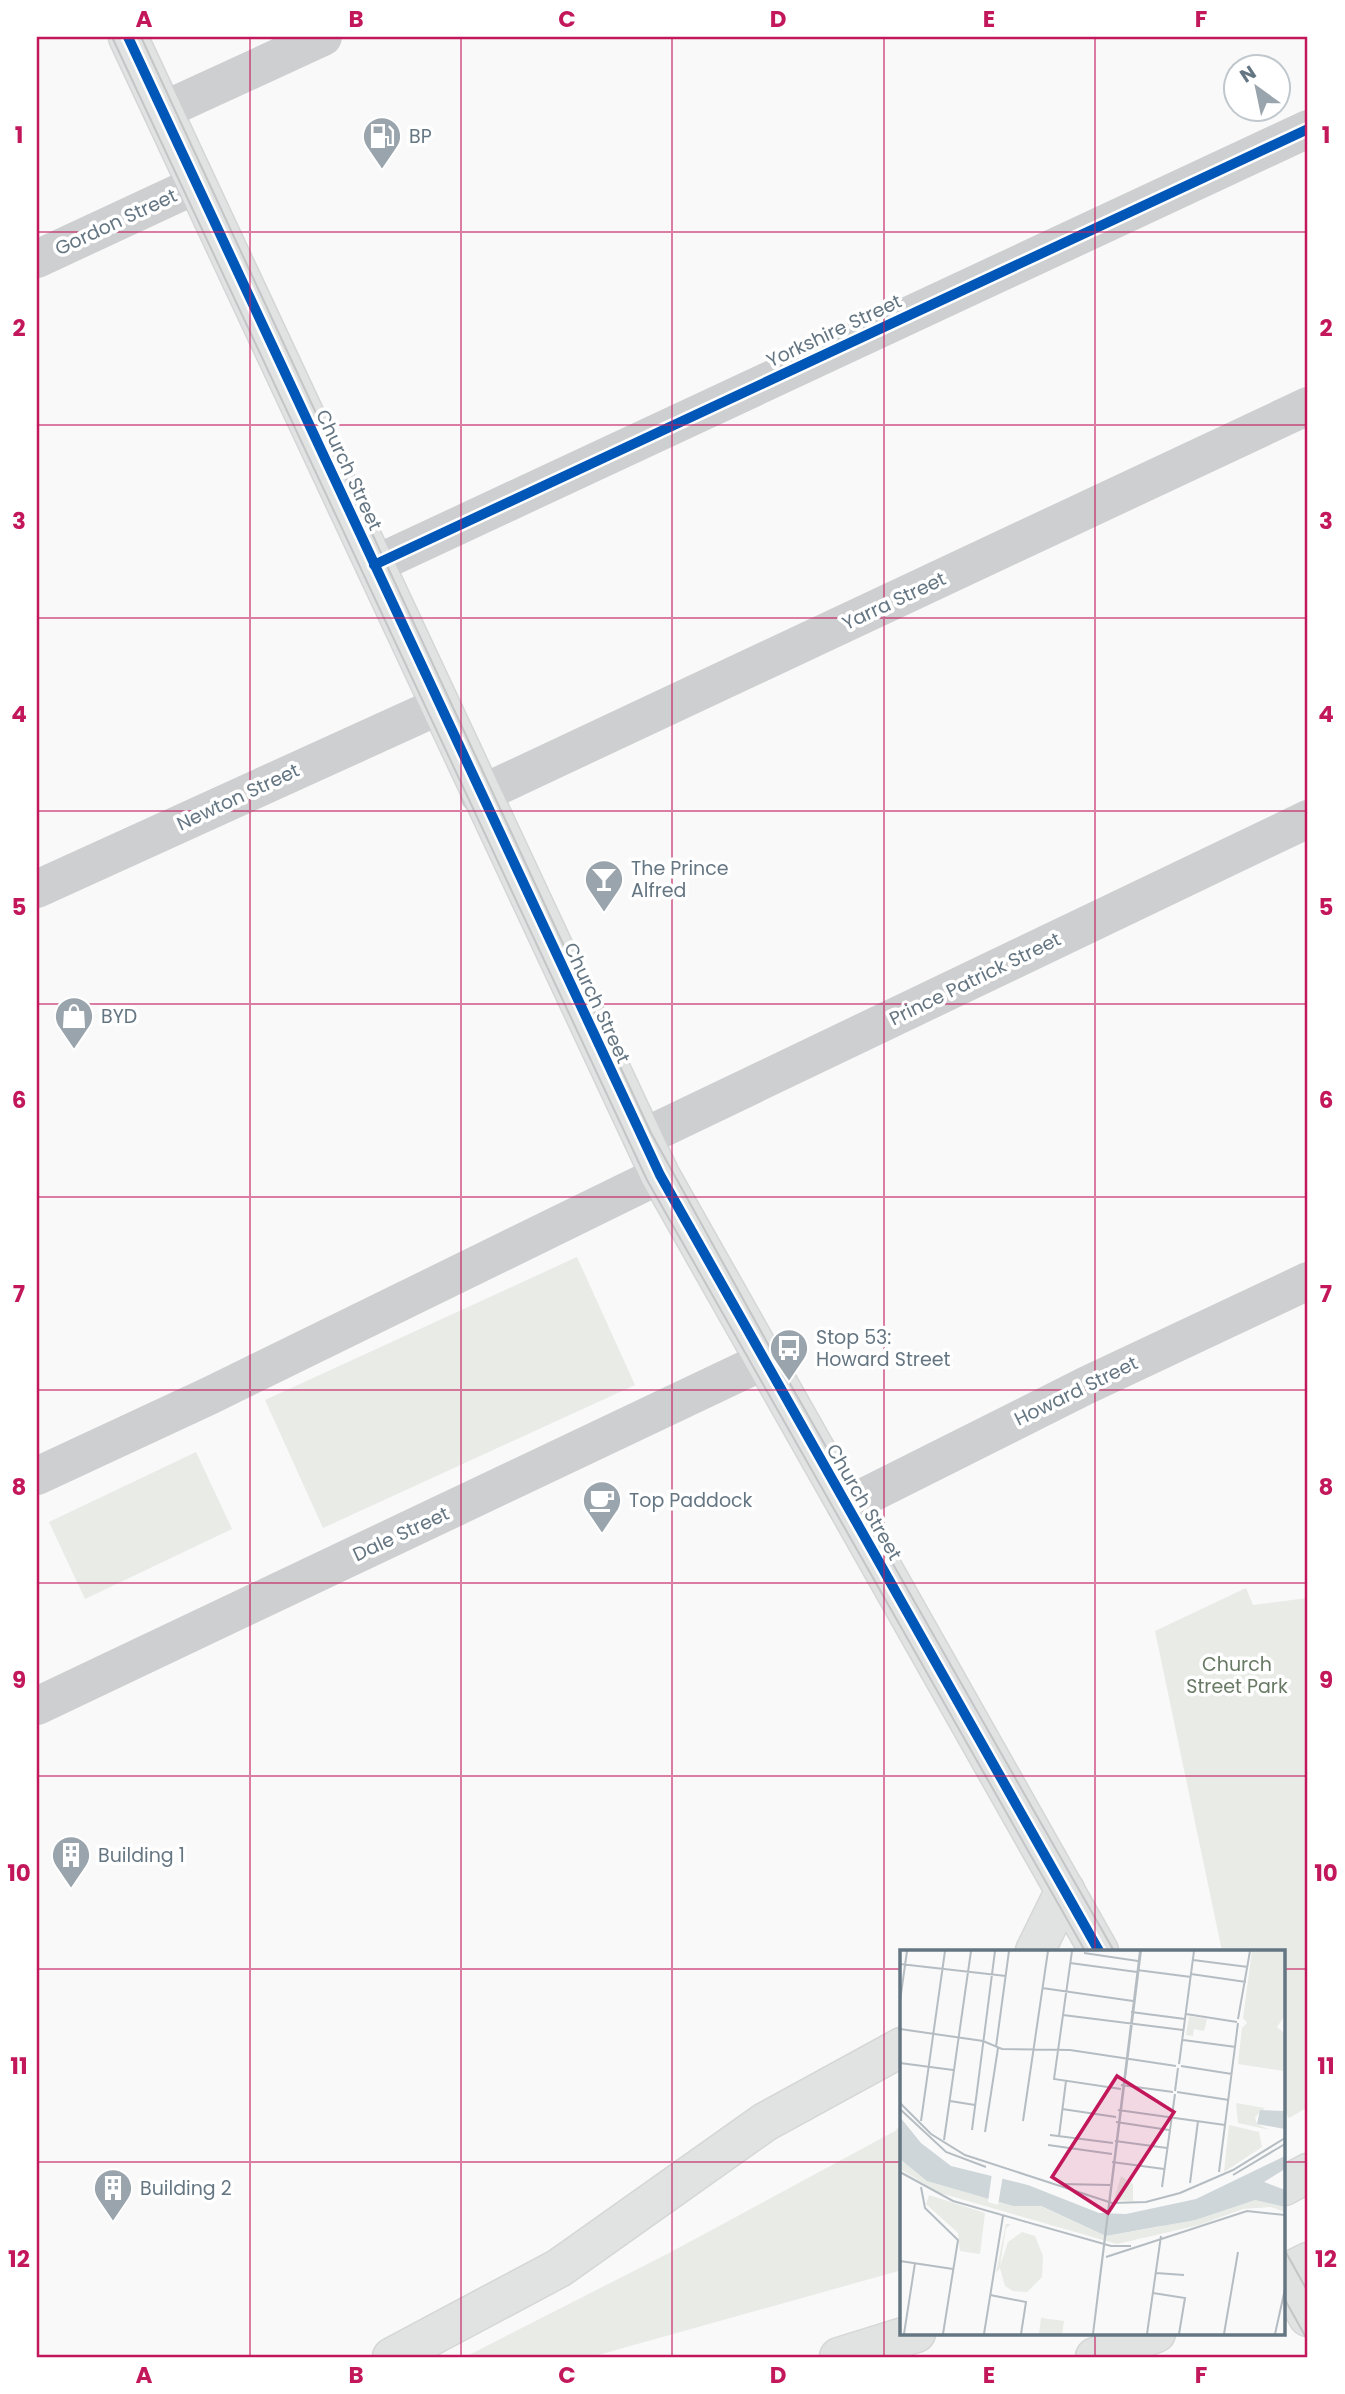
<svg xmlns="http://www.w3.org/2000/svg" width="1345" height="2394" font-family="Poppins,sans-serif">
<style>
.green{fill:#e8ebe6}
.lines{fill:none;stroke-linecap:round;stroke-linejoin:round}
.secondary-casing{stroke:#d5d6d7;stroke-width:41}
.highway-casing{stroke:#d5d6d6;stroke-width:41}
.street{stroke:#cecfd0;stroke-width:38}
.secondary{stroke:#e1e2e2;stroke-width:38}
.highway{stroke:#e1e2e2;stroke-width:38}
.tram{stroke:#c3c5c6;stroke-width:2}
.cycleway-casing{stroke:#fff;stroke-width:15}
.cycleway{stroke:#0057b8;stroke-width:10}
.grid{fill:none;stroke:#c2185b;stroke-width:2;stroke-opacity:0.55}
.labels{text-anchor:middle;dominant-baseline:central;stroke-width:7;stroke-linejoin:round;paint-order:stroke}
.poi-label{font-size:19px;fill:#657683;stroke:#fff;text-anchor:start}
.street-label{font-size:19px;fill:#657683;stroke:#fff}
.park-label{font-size:19px;fill:#687a64;stroke:#fff}
.inset-road{fill:none;stroke:#b5bdc3;stroke-width:2}
.view{fill:#c2185b;fill-opacity:0.15;stroke:#c2185b;stroke-width:3.5}
.inset-edge{fill:none;stroke:#657683;stroke-width:3.5}
.neatline{fill:none;stroke:#c2185b;stroke-width:2.5}
.grid-label{font-size:23px;text-anchor:middle;font-weight:bold;fill:#c2185b}
</style>
<rect width="100%" height="100%" fill="#f9f9f9"/>
<g class="green">
<path d="M 577,1257 L 635,1385 L 323,1528 L 265,1400 Z"/>
<path d="M 196,1452 L 232,1529 L 85,1599 L 49,1522 Z"/>
<path d="M 1246,1588 L 1253,1605 L 1308,1598 L 1308,2107 L 1289,2118 L 1284,2110 L 1284,1951 L 1222,1951 L 1155,1631 Z"/>
<path d="M 902,2124 L 902,2270 L 591,2357 L 465,2357 L 671,2252 L 895,2131 Z"/>
</g>
<g class="lines">
<g class="secondary-casing">
<g id="secondary">
<path d="M 128,37 L 660,1175 L 1099,1951"/>
<path d="M 1284,2274 L 1308,2317"/>
</g>
</g>
<g class="highway-casing">
<g id="highway">
<path d="M 1035,1951 L 1065,1890"/>
<path d="M 1284,2186 L 1308,2173"/>
<path d="M 1284,2274 L 1308,2262"/>
<path d="M 392,2357 L 559,2268 L 765,2122 L 902,2047"/>
<path d="M 839,2357 L 916,2333"/>
<path d="M 1095,2357 L 1156,2333"/>
</g>
</g>
<g class="street">
<path d="M 162,111 L 323,37"/>
<path d="M 37,259 L 196,185"/>
<path d="M 374,565 L 1308,129"/>
<path d="M 479,795 L 1308,406"/>
<path d="M 37,889 L 439,706"/>
<path d="M 642,1138 L 1308,819"/>
<path d="M 37,1476 L 209,1396 L 660,1175"/>
<path d="M 846,1506 L 1085,1386 L 1308,1281"/>
<path d="M 37,1706 L 764,1361"/>
</g>
<use href="#secondary" class="secondary"/>
<use href="#highway" class="highway"/>
<g class="tram">
<path d="M 112,37 L 647,1180 L 1085,1951"/>
<path d="M 141,37 L 651,1133 L 789,1382 L 1114,1951"/>
<path d="M 1284,2249 L 1308,2292"/>
<path d="M 1284,2298 L 1308,2341"/>
</g>
<g class="cycleway-casing">
<g id="cycleway">
<path d="M 128,37 L 660,1175 L 1099,1951"/>
<path d="M 374,565 L 1308,129"/>
</g>
</g>
<use href="#cycleway" class="cycleway"/>
</g>
<path class="grid" d="M 250,37 L 250,2357M 461,37 L 461,2357M 672,37 L 672,2357M 884,37 L 884,2357M 1095,37 L 1095,1951M 37,232 L 1308,232M 37,425 L 1308,425M 37,618 L 1308,618M 37,811 L 1308,811M 37,1004 L 1308,1004M 37,1197 L 1308,1197M 37,1390 L 1308,1390M 37,1583 L 1308,1583M 37,1776 L 1308,1776M 37,1969 L 902,1969M 1284,1969 L 1308,1969M 37,2162 L 902,2162M 1284,2162 L 1308,2162M 1095,2333 L 1095,2357"/>
<defs>
<g id="fuel-pin" transform="scale(2.0125)"><path d="M0 17L-7.5 6A9.5 9.5 0 1 1 7.5 6Z" fill="#99a4ac" stroke="#fff"/><path d="M-5.5-6h7V0h2V4h1.3V-2.5L3-4.5l.8-.8L6-3V5H2.5V1h-1V6h-7ZM-4.2-4.7v3.2H.2V-4.7Z" fill="#fff"/></g>
<g id="bar-pin" transform="scale(2.0125)"><path d="M0 17L-7.5 6A9.5 9.5 0 1 1 7.5 6Z" fill="#99a4ac" stroke="#fff"/><path d="M-6-5H6L.8 .8V4.5H3.5V6h-7V4.5H-.8V.8Z" fill="#fff"/></g>
<g id="shop-pin" transform="scale(2.0125)"><path d="M0 17L-7.5 6A9.5 9.5 0 1 1 7.5 6Z" fill="#99a4ac" stroke="#fff"/><path d="M-5-2.5h2.3a2.7 3.5 0 0 1 5.4 0H5L5.5 6h-11ZM-1.5-2.5h3a1.5 2.3 0 0 0-3 0Z" fill="#fff"/></g>
<g id="bus-pin" transform="scale(2.0125)"><path d="M0 17L-7.5 6A9.5 9.5 0 1 1 7.5 6Z" fill="#99a4ac" stroke="#fff"/><path d="M-5-6H5V4H4V6H2V4H-2V6H-4V4H-5ZM-3.5-4V0h7V-4ZM-3.5 1.2v1.5H-2V1.2ZM2 1.2v1.5H3.5V1.2Z" fill="#fff"/></g>
<g id="cafe-pin" transform="scale(2.0125)"><path d="M0 17L-7.5 6A9.5 9.5 0 1 1 7.5 6Z" fill="#99a4ac" stroke="#fff"/><path d="M-5.5-4.5H6V0H3Q3 3.5 0 3.5H-2.5Q-5.5 3.5-5.5 0ZM3-3.2v2h1.7v-2ZM-6 4.5H4V6H-6Z" fill="#fff"/></g>
<g id="building-pin" transform="scale(2.0125)"><path d="M0 17L-7.5 6A9.5 9.5 0 1 1 7.5 6Z" fill="#99a4ac" stroke="#fff"/><path d="M-4-6H4V6H1V3H-1V6H-4ZM-2.5-4.3h1.7v1.8h-1.7ZM.8-4.3h1.7v1.8H.8ZM-2.5-1h1.7V.8h-1.7ZM.8-1h1.7V.8H.8Z" fill="#fff"/></g>
</defs>
<g fill-rule="evenodd">
<use href="#fuel-pin" x="382" y="136"/>
<use href="#bar-pin" x="604" y="879"/>
<use href="#shop-pin" x="74" y="1016"/>
<use href="#bus-pin" x="789" y="1348"/>
<use href="#cafe-pin" x="602" y="1500"/>
<use href="#building-pin" x="71" y="1855"/>
<use href="#building-pin" x="113" y="2188"/>
</g>
<g class="labels">
<g class="poi-label">
<text x="409" y="136">BP</text>
<text x="631" y="868">The Prince<tspan x="631" dy="22">Alfred</tspan></text>
<text x="101" y="1016">BYD</text>
<text x="816" y="1337">Stop 53:<tspan x="816" dy="22">Howard Street</tspan></text>
<text x="629" y="1500">Top Paddock</text>
<text x="98" y="1855">Building 1</text>
<text x="140" y="2188">Building 2</text>
</g>
<g class="street-label">
<text transform="translate(116 222) rotate(-25)">Gordon Street</text>
<text transform="translate(834 331) rotate(-25)">Yorkshire Street</text>
<text transform="translate(349 470) rotate(65)">Church Street</text>
<text transform="translate(894 601) rotate(-25)">Yarra Street</text>
<text transform="translate(238 797) rotate(-25)">Newton Street</text>
<text transform="translate(975 979) rotate(-26)">Prince Patrick Street</text>
<text transform="translate(597 1003) rotate(65)">Church Street</text>
<text transform="translate(1076 1391) rotate(-26)">Howard Street</text>
<text transform="translate(864 1502) rotate(60)">Church Street</text>
<text transform="translate(401 1534) rotate(-25)">Dale Street</text>
</g>
<g class="park-label">
<text x="1237" y="1664">Church<tspan x="1237" dy="22">Street Park</tspan></text>
</g>
</g>
<g transform="translate(900 1950)">
<rect width="385" height="385" fill="#f9f9f9"/>
<path d="M 352,1 L 385,1 L 385,65 L 377,77 L 385,84 L 384,121 L 338,114 L 342,78 L 347,73 L 343,68 ZM 289,66 L 307,69 L 304,81 L 294,79 L 293,86 L 286,85 ZM 336,153 L 365,158 L 355,167 L 357,174 L 370,180 L 338,173 ZM 329,175 L 359,182 L 362,197 L 324,222 ZM 0,209 L 34,233 L 113,256 L 140,256 L 206,286 L 259,277 L 355,250 L 385,257 L 385,262 L 371,257 L 343,259 L 299,275 L 217,294 L 40,243 L 0,219 ZM 221,226 L 233,234 L 233,251 L 214,250 ZM 29,245 L 85,263 L 80,304 L 60,301 L 58,283 L 26,254 ZM 106,274 L 111,274 L 106,278 L 100,316 L 108,292 L 122,282 L 135,286 L 143,306 L 142,327 L 127,342 L 113,341 L 105,336 L 100,318 L 96,323 ZM 141,368 L 164,371 L 162,384 L 139,384 Z" fill="#e8ebe6"/>
<path d="M 360,160 L 385,161 L 385,179 L 357,174 ZM 0,167 L 21,193 L 51,216 L 128,235 L 199,263 L 226,264 L 296,249 L 385,206 L 385,219 L 364,232 L 385,240 L 385,257 L 355,250 L 295,270 L 206,286 L 141,256 L 113,256 L 27,231 L 0,209 Z" fill="#ced6d9"/>
<path d="M 92,223 L 103,225 L 98,255 L 88,252 Z" fill="#f9f9f9"/>
<path class="inset-road" d="M 172,1 L 154,129 L 221,139M 184,3 L 238,11M 293,10 L 348,17M 170,13 L 237,22M 0,14 L 106,26M 237,20 L 291,27M 291,24 L 346,32M 142,38 L 233,51M 0,51 L 7,1M 231,62 L 285,69M 286,64 L 337,72M 163,65 L 283,80M 338,69 L 350,1M 0,79 L 83,91 L 102,99 L 170,100 L 276,116M 283,90 L 336,97M 96,97 L 109,1M 0,113 L 53,120M 279,114 L 294,1M 281,116 L 332,124M 221,135 L 273,142M 275,141 L 278,118M 277,142 L 329,150M 50,151 L 75,155M 0,153 L 31,184 L 65,205 L 212,253 L 246,252 L 280,243 L 333,220 L 385,188M 162,159 L 216,167M 1,160 L 46,202 L 86,217M 218,160 L 325,175M 21,171 L 45,1M 123,171 L 148,1M 216,172 L 269,180M 72,180 L 95,1M 85,182 L 98,98M 150,185 L 213,193M 159,186 L 166,131M 44,190 L 71,1M 215,191 L 267,198M 148,195 L 212,204M 212,212 L 264,219M 0,222 L 53,251 L 211,296 L 231,296M 319,222 L 338,73M 333,225 L 385,194M 290,233 L 298,171M 161,234 L 210,235M 21,237 L 25,258 L 58,290 L 43,384M 262,237 L 275,144M 206,307 L 347,261 L 385,265M 0,311 L 53,319M 256,323 L 284,325M 253,343 L 285,348 L 279,384M 90,345 L 126,352 L 121,384M 4,384 L 15,313M 84,384 L 103,266M 193,384 L 240,1M 193,384 L 241,1M 247,384 L 261,286M 324,384 L 338,302M 375,384 L 385,339"/>
<path class="view" d="M 217,126 L 274,162 L 208,263 L 152,227 Z"/>
<rect width="385" height="385" class="inset-edge"/>
</g>
<rect width="1345" height="2394" fill="none" stroke="#ffffff" stroke-width="77"/>
<g transform="translate(1257 88) rotate(327)"><circle r="33" fill="#ffffff" stroke="#c1c8cd" stroke-width="2"/>
<path d="M0-5L12 26L0 18L-12 26Z" fill="#99a4ac"/>
<text y="-10" font-size="19" font-weight="bold" text-anchor="middle" fill="#657683">N</text>
</g>
<rect x="38" y="38" width="1268" height="2318" class="neatline"/>
<g class="grid-label">
<text x="144" y="27">A</text>
<text x="356" y="27">B</text>
<text x="567" y="27">C</text>
<text x="778" y="27">D</text>
<text x="989" y="27">E</text>
<text x="1201" y="27">F</text>
<text x="19" y="143">1</text>
<text x="1326" y="143">1</text>
<text x="19" y="336">2</text>
<text x="1326" y="336">2</text>
<text x="19" y="529">3</text>
<text x="1326" y="529">3</text>
<text x="19" y="722">4</text>
<text x="1326" y="722">4</text>
<text x="19" y="915">5</text>
<text x="1326" y="915">5</text>
<text x="19" y="1108">6</text>
<text x="1326" y="1108">6</text>
<text x="19" y="1302">7</text>
<text x="1326" y="1302">7</text>
<text x="19" y="1495">8</text>
<text x="1326" y="1495">8</text>
<text x="19" y="1688">9</text>
<text x="1326" y="1688">9</text>
<text x="19" y="1881">10</text>
<text x="1326" y="1881">10</text>
<text x="19" y="2074">11</text>
<text x="1326" y="2074">11</text>
<text x="19" y="2267">12</text>
<text x="1326" y="2267">12</text>
<text x="144" y="2383">A</text>
<text x="356" y="2383">B</text>
<text x="567" y="2383">C</text>
<text x="778" y="2383">D</text>
<text x="989" y="2383">E</text>
<text x="1201" y="2383">F</text>
</g>
</svg>
